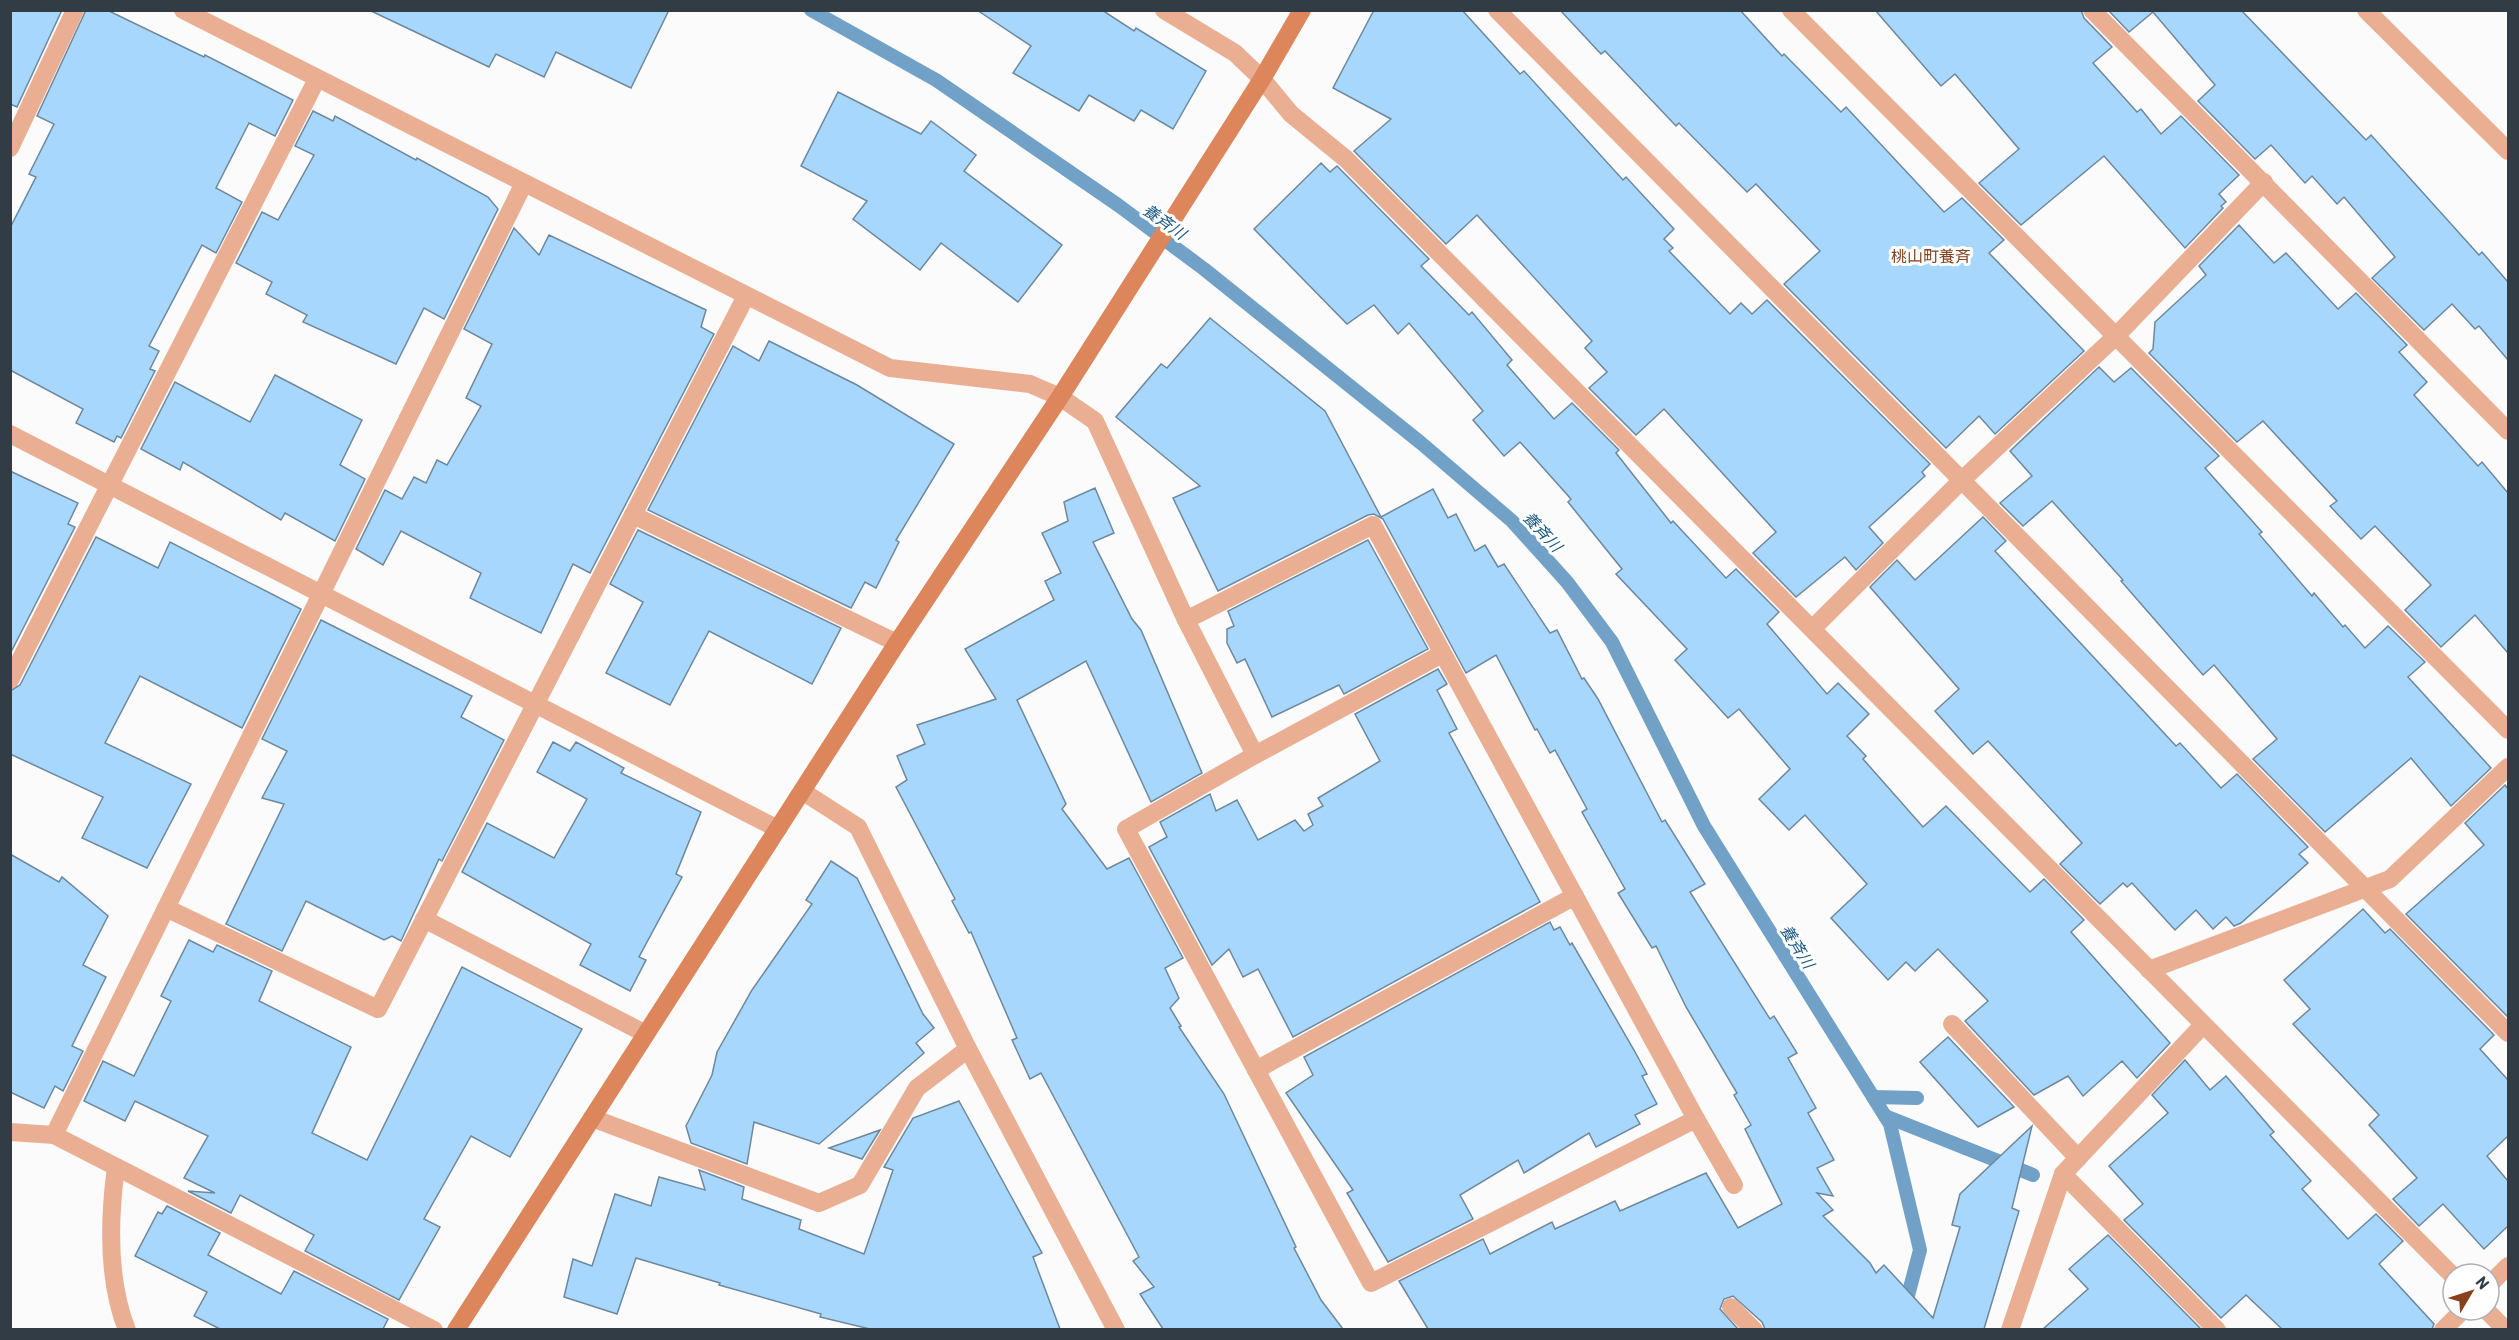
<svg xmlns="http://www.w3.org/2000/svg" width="2519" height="1340" font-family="Barlow,'Noto Sans JP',sans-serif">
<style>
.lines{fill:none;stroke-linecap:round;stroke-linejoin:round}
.stream{stroke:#71a1c7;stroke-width:14}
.building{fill:#a8d7fd;stroke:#6d889d;stroke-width:1.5}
.lane{stroke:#eaae92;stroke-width:18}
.street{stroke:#eaae92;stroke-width:18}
.secondary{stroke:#de865b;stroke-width:18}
.labels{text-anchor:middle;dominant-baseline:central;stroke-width:6;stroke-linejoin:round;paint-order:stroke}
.water-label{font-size:16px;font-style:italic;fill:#1e5a83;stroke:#fff}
.neighbourhood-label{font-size:16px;fill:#834321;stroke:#fff}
</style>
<rect width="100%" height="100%" fill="#fbfbfb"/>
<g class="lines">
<g class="stream">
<path d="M 811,10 L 936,80 L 1118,205 L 1204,269 L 1421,443 L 1512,521 L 1567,582 L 1612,642 L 1704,826 L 1890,1124 L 1920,1250 L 1899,1330"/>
<path d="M 1873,1097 L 1917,1098"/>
<path d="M 1885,1116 L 2033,1175"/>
</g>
</g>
<g class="building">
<path d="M 10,10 L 62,10 L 17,107 L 10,104 Z"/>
<path d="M 86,10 L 107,10 L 204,57 L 205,55 L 293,100 L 275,136 L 249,123 L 216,188 L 242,202 L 216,253 L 202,245 L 149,346 L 159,351 L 150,369 L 155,371 L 121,438 L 117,436 L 114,442 L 76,423 L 83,409 L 10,370 L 10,228 L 36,177 L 29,174 L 54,124 L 37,116 Z"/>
<path d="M 369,10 L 669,10 L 631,88 L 556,52 L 544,77 L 496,54 L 489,67 Z"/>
<path d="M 977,10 L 1102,10 L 1134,31 L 1136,28 L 1206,71 L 1173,129 L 1141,110 L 1134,121 L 1089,95 L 1079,111 L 1013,73 L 1031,46 Z"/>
<path d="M 1374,10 L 1462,10 L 1520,74 L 1524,71 L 1623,180 L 1626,177 L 1674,229 L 1664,239 L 1673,248 L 1669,251 L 1730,314 L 1741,303 L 1752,314 L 1767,300 L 1930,464 L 1922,472 L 1925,476 L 1869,527 L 1883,543 L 1856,570 L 1845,557 L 1796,597 L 1753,553 L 1776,532 L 1664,409 L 1636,435 L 1589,388 L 1607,372 L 1585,348 L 1592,341 L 1477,215 L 1446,244 L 1354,151 L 1391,119 L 1333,88 Z"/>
<path d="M 1560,10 L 1740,10 L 1782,56 L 1784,54 L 1841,112 L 1846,107 L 1944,212 L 1962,198 L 2004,240 L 1989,253 L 2084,351 L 1995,434 L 1979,416 L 1946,448 L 1784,284 L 1820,251 L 1756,184 L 1747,192 L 1679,123 L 1676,126 L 1605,51 L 1601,54 Z"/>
<path d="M 1875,10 L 2081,10 L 2084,18 L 2112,47 L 2093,63 L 2137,112 L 2141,109 L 2161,134 L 2181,116 L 2239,175 L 2219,194 L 2226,202 L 2221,206 L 2223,208 L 2185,248 L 2104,156 L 2021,225 L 1979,183 L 2019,149 L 1955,74 L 1941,86 Z"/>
<path d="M 2108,10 L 2241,10 L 2366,140 L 2371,135 L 2479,255 L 2482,252 L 2508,282 L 2508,360 L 2479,326 L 2475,329 L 2452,304 L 2424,330 L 2372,278 L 2395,257 L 2344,197 L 2337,204 L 2312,176 L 2305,183 L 2271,145 L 2255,159 L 2198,101 L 2215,85 L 2153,12 L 2129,32 Z"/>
<path d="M 838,92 L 921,134 L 931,121 L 976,155 L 964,171 L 1062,245 L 1018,302 L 941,243 L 920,270 L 853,219 L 867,201 L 801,166 Z"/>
<path d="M 313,111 L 333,121 L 335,116 L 416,160 L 417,158 L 488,197 L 498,209 L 444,319 L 424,308 L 396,364 L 303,322 L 307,315 L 266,294 L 272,282 L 236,263 L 262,212 L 278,220 L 314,155 L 295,146 Z"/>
<path d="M 1321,163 L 1330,172 L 1337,166 L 1338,167 L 1429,259 L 1421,266 L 1469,315 L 1472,312 L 1512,360 L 1507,365 L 1554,419 L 1572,403 L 1619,450 L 1616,453 L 1671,523 L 1673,521 L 1726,578 L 1736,569 L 1779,612 L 1767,624 L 1827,694 L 1838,683 L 1869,714 L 1847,736 L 1866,756 L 1863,759 L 1923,827 L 1946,806 L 2030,892 L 2044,879 L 2084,920 L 2071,932 L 2170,1043 L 2137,1078 L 2122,1061 L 2083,1096 L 2068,1076 L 2034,1095 L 1965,1021 L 1988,1001 L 1938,949 L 1915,971 L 1906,962 L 1888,980 L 1831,918 L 1867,884 L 1805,815 L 1789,830 L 1759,799 L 1790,769 L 1739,709 L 1728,718 L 1675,660 L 1687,649 L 1616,574 L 1622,569 L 1568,502 L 1571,499 L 1520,442 L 1504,456 L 1473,420 L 1483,411 L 1409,323 L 1398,334 L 1374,305 L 1347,324 L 1254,229 Z"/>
<path d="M 2239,225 L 2274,263 L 2286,253 L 2338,309 L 2356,293 L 2407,345 L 2399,352 L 2427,382 L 2414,395 L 2478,466 L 2482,462 L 2508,493 L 2508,653 L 2475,615 L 2441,647 L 2405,610 L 2431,585 L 2375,526 L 2361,539 L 2330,506 L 2337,501 L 2263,421 L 2237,442 L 2149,353 L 2153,349 L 2155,322 L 2206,275 L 2199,266 Z"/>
<path d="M 514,228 L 539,255 L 549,235 L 706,310 L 701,327 L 714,334 L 590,573 L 573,564 L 541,633 L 470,598 L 481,573 L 401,531 L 383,565 L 356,549 L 385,490 L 402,499 L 414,477 L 426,483 L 437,460 L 447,465 L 481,406 L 466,398 L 492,344 L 464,329 Z"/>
<path d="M 1210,318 L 1325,411 L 1381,517 L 1433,489 L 1448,518 L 1456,514 L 1475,551 L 1485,545 L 1498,567 L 1504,564 L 1550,633 L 1557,630 L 1582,679 L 1584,678 L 1598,699 L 1662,822 L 1665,820 L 1705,884 L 1690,892 L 1770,1019 L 1774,1016 L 1797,1053 L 1788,1058 L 1816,1108 L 1808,1113 L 1834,1160 L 1817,1168 L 1833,1196 L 1817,1193 L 1833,1210 L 1823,1216 L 1870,1263 L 1876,1273 L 1884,1265 L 1933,1318 L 1960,1227 L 1952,1225 L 1960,1194 L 2032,1126 L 2012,1208 L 2019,1211 L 1984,1329 L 1765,1329 L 1762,1322 L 1733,1296 L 1724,1299 L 1720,1309 L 1738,1329 L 1428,1329 L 1399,1281 L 1483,1239 L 1490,1254 L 1552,1222 L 1555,1229 L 1615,1201 L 1620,1211 L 1706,1173 L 1738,1228 L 1782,1204 L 1745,1129 L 1751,1125 L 1734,1095 L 1737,1093 L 1686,1007 L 1656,946 L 1652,948 L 1618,893 L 1625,889 L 1582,812 L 1587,809 L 1555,750 L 1550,753 L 1537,729 L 1535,730 L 1496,655 L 1466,673 L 1383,519 L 1374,514 L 1368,515 L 1218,591 L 1173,498 L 1200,486 L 1116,417 L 1161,364 L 1167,368 Z"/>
<path d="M 769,341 L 857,385 L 954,444 L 896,540 L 899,542 L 876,588 L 865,582 L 851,608 L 648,510 L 733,346 L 759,361 Z"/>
<path d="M 2099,367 L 2114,382 L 2131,368 L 2219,456 L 2205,468 L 2262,532 L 2259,534 L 2312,596 L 2314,593 L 2343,627 L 2345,625 L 2365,648 L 2388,626 L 2425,662 L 2408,677 L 2491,768 L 2451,806 L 2411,758 L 2325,832 L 2253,759 L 2277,739 L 2214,665 L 2203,675 L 2121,581 L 2123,580 L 2052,501 L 2023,526 L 2000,503 L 2032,476 L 2010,451 Z"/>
<path d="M 275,375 L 362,420 L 340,465 L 365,479 L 335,541 L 285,513 L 281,520 L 183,462 L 180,470 L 141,449 L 175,382 L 250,422 Z"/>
<path d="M 10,471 L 78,503 L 68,524 L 75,527 L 10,654 Z"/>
<path d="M 1095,488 L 1114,533 L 1093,542 L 1132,619 L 1141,630 L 1202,773 L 1151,802 L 1086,661 L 1017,700 L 1066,804 L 1062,809 L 1107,869 L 1129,858 L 1183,958 L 1165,968 L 1179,998 L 1170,1008 L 1181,1026 L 1179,1027 L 1224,1094 L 1296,1247 L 1294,1248 L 1321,1300 L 1343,1329 L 1163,1329 L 1140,1294 L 1154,1287 L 1133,1261 L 1139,1257 L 1041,1073 L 1030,1079 L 1012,1040 L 1017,1038 L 971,932 L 969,933 L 952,901 L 955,899 L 896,787 L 907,780 L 897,756 L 925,744 L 917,725 L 996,699 L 965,649 L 1054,600 L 1045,581 L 1061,573 L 1042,533 L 1068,521 L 1064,502 Z"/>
<path d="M 1983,517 L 2006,541 L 1995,551 L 2176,746 L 2180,743 L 2221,788 L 2237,774 L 2308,847 L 2299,854 L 2308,863 L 2241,923 L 2234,926 L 2226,917 L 2213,929 L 2196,910 L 2175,930 L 2132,883 L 2127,887 L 2123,883 L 2100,904 L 2060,864 L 2082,843 L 1988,741 L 1973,754 L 1935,711 L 1959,689 L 1870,587 L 1897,560 L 1915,580 Z"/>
<path d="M 638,530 L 841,628 L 812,684 L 709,631 L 670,705 L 606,673 L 643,602 L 610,584 Z"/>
<path d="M 96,537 L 158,568 L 170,542 L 301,609 L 242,728 L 140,676 L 105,743 L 191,784 L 147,868 L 82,838 L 103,797 L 10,754 L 10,691 L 20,685 Z"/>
<path d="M 1368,540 L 1428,649 L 1344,694 L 1339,685 L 1272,717 L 1245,659 L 1237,663 L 1227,643 L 1227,629 L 1234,626 L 1228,611 Z"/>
<path d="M 321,620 L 472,696 L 461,717 L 504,740 L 442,861 L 439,859 L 401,941 L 392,936 L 384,940 L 306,901 L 282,951 L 226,924 L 284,804 L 262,798 L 287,751 L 262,739 Z"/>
<path d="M 1438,669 L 1447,684 L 1437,690 L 1457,729 L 1449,733 L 1540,902 L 1293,1037 L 1258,969 L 1243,977 L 1229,949 L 1212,965 L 1149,847 L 1167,837 L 1160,822 L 1210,794 L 1216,811 L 1237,800 L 1258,840 L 1295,820 L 1304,831 L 1313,825 L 1308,814 L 1323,806 L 1318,798 L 1380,761 L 1355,714 Z"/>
<path d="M 553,742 L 570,751 L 576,742 L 624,768 L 621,773 L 701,812 L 676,874 L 682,877 L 639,957 L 646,960 L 630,991 L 580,965 L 591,944 L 462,872 L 487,823 L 554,858 L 587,799 L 537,772 Z"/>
<path d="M 2505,785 L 2508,789 L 2508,1017 L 2406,914 L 2484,845 L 2465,823 Z"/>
<path d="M 10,854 L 59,882 L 62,877 L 108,916 L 83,965 L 106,977 L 72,1046 L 83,1051 L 63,1091 L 55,1086 L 44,1108 L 10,1092 Z"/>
<path d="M 831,861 L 857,878 L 923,1014 L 934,1028 L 916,1043 L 924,1053 L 819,1144 L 754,1122 L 747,1164 L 691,1143 L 686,1126 L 712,1075 L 717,1052 L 752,990 L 812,904 L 806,900 Z"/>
<path d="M 2363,909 L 2385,933 L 2390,929 L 2494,1035 L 2480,1049 L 2508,1080 L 2508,1136 L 2487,1156 L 2508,1181 L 2508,1226 L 2484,1249 L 2443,1204 L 2419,1226 L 2393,1199 L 2417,1178 L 2369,1125 L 2379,1115 L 2293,1024 L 2310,1009 L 2284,980 Z"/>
<path d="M 1550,922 L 1554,930 L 1560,927 L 1570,945 L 1572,943 L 1634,1050 L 1647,1074 L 1642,1076 L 1657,1104 L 1635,1115 L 1640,1124 L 1596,1147 L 1589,1133 L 1524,1173 L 1518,1160 L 1460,1195 L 1473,1219 L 1388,1262 L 1347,1193 L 1353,1190 L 1286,1093 L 1313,1075 L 1304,1057 Z"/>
<path d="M 189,940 L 213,952 L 217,945 L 272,971 L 259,1001 L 351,1047 L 312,1133 L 367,1160 L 462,967 L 582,1029 L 510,1157 L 471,1136 L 424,1219 L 440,1227 L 399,1300 L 305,1251 L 314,1235 L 240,1195 L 231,1213 L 188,1191 L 215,1193 L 184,1178 L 208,1136 L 135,1101 L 125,1121 L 84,1101 L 103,1061 L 134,1076 L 171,1001 L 161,996 Z"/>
<path d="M 1948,1037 L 2014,1107 L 1978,1127 L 1920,1062 Z"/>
<path d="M 2185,1060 L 2210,1090 L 2226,1076 L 2274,1132 L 2270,1135 L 2311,1181 L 2302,1189 L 2348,1239 L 2376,1214 L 2403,1241 L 2379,1264 L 2434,1324 L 2432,1329 L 2282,1329 L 2246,1295 L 2221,1318 L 2124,1220 L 2143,1204 L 2109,1166 L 2168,1113 L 2152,1095 Z"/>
<path d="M 959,1101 L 1042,1253 L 1033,1257 L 1060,1329 L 870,1329 L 820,1317 L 821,1314 L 719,1285 L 720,1283 L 636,1258 L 617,1314 L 564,1297 L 573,1259 L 592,1266 L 615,1194 L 651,1206 L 659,1177 L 705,1190 L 699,1170 L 744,1187 L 742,1199 L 801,1220 L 799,1229 L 864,1254 L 893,1170 L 884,1167 L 913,1118 Z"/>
<path d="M 880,1130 L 862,1159 L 829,1148 Z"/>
<path d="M 167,1206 L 220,1233 L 208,1255 L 281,1294 L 294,1271 L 388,1319 L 383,1329 L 220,1329 L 194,1316 L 207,1292 L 135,1256 L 158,1212 L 162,1214 Z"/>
<path d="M 2108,1235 L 2201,1329 L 2043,1329 L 2088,1289 L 2069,1269 Z"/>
</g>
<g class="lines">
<g class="lane">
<path d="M 2366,10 L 2508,151"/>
<path d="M 1731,1307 L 1754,1330"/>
</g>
<g class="street">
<path d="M 183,10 L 890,368 L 1030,384 L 1060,397 L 1095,421 L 1186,620 L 1255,755"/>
<path d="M 1164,10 L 1235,53 L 1262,79 L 1291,114 L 1346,159 L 2453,1276"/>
<path d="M 1497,10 L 2508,1033"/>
<path d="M 1791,10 L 2508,730"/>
<path d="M 2092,10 L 2508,431"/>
<path d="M 10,148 L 75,10"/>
<path d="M 10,434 L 778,829"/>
<path d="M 633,515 L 897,643"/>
<path d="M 1186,620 L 1373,525 L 1696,1119 L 1371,1283 L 1126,829 L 1255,755 L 1442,654"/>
<path d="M 1812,629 L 1962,480 L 2116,336 L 2264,182"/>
<path d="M 10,680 L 317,79"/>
<path d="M 802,791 L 858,827 L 968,1049 L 1116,1330"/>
<path d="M 166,908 L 378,1009 L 746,296"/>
<path d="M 424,919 L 646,1034"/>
<path d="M 2149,970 L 2390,879 L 2508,767"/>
<path d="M 1952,1024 L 2078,1158"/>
<path d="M 1256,1070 L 1575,896"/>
<path d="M 592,1118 L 819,1203 L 860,1185 L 917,1088 L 968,1049"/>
<path d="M 1696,1119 L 1734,1185"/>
<path d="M 10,1132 L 54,1135 L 434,1330"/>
<path d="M 54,1135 L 524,183"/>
<path d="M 116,1167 C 109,1219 107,1280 127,1330"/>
<path d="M 2063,1174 L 2217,1330"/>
<path d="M 2489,1285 L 2508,1266"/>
<path d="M 2486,1310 L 2506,1330"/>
<path d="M 2010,1330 L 2063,1174 L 2203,1025"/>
<path d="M 2443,1330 L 2463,1310"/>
</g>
<path class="secondary" d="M 456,1330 L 897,643 L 1060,397 L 1262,79 L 1302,10"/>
</g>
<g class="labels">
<g class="water-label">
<text transform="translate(1165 221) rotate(35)">養斉川</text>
<text transform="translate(1543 531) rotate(47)">養斉川</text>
<text transform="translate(1798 946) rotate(58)">養斉川</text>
</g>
<g class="neighbourhood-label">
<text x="1931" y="255">桃山町養斉</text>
</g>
</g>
<rect width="2519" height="1340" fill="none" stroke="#313c45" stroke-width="24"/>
<g transform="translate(2471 1292) rotate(51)"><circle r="28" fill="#ffffff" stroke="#adb1b5" stroke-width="1.5"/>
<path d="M0-4.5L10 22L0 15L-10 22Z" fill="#87411c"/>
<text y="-9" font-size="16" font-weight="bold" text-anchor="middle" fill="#313c45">N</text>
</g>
</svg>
